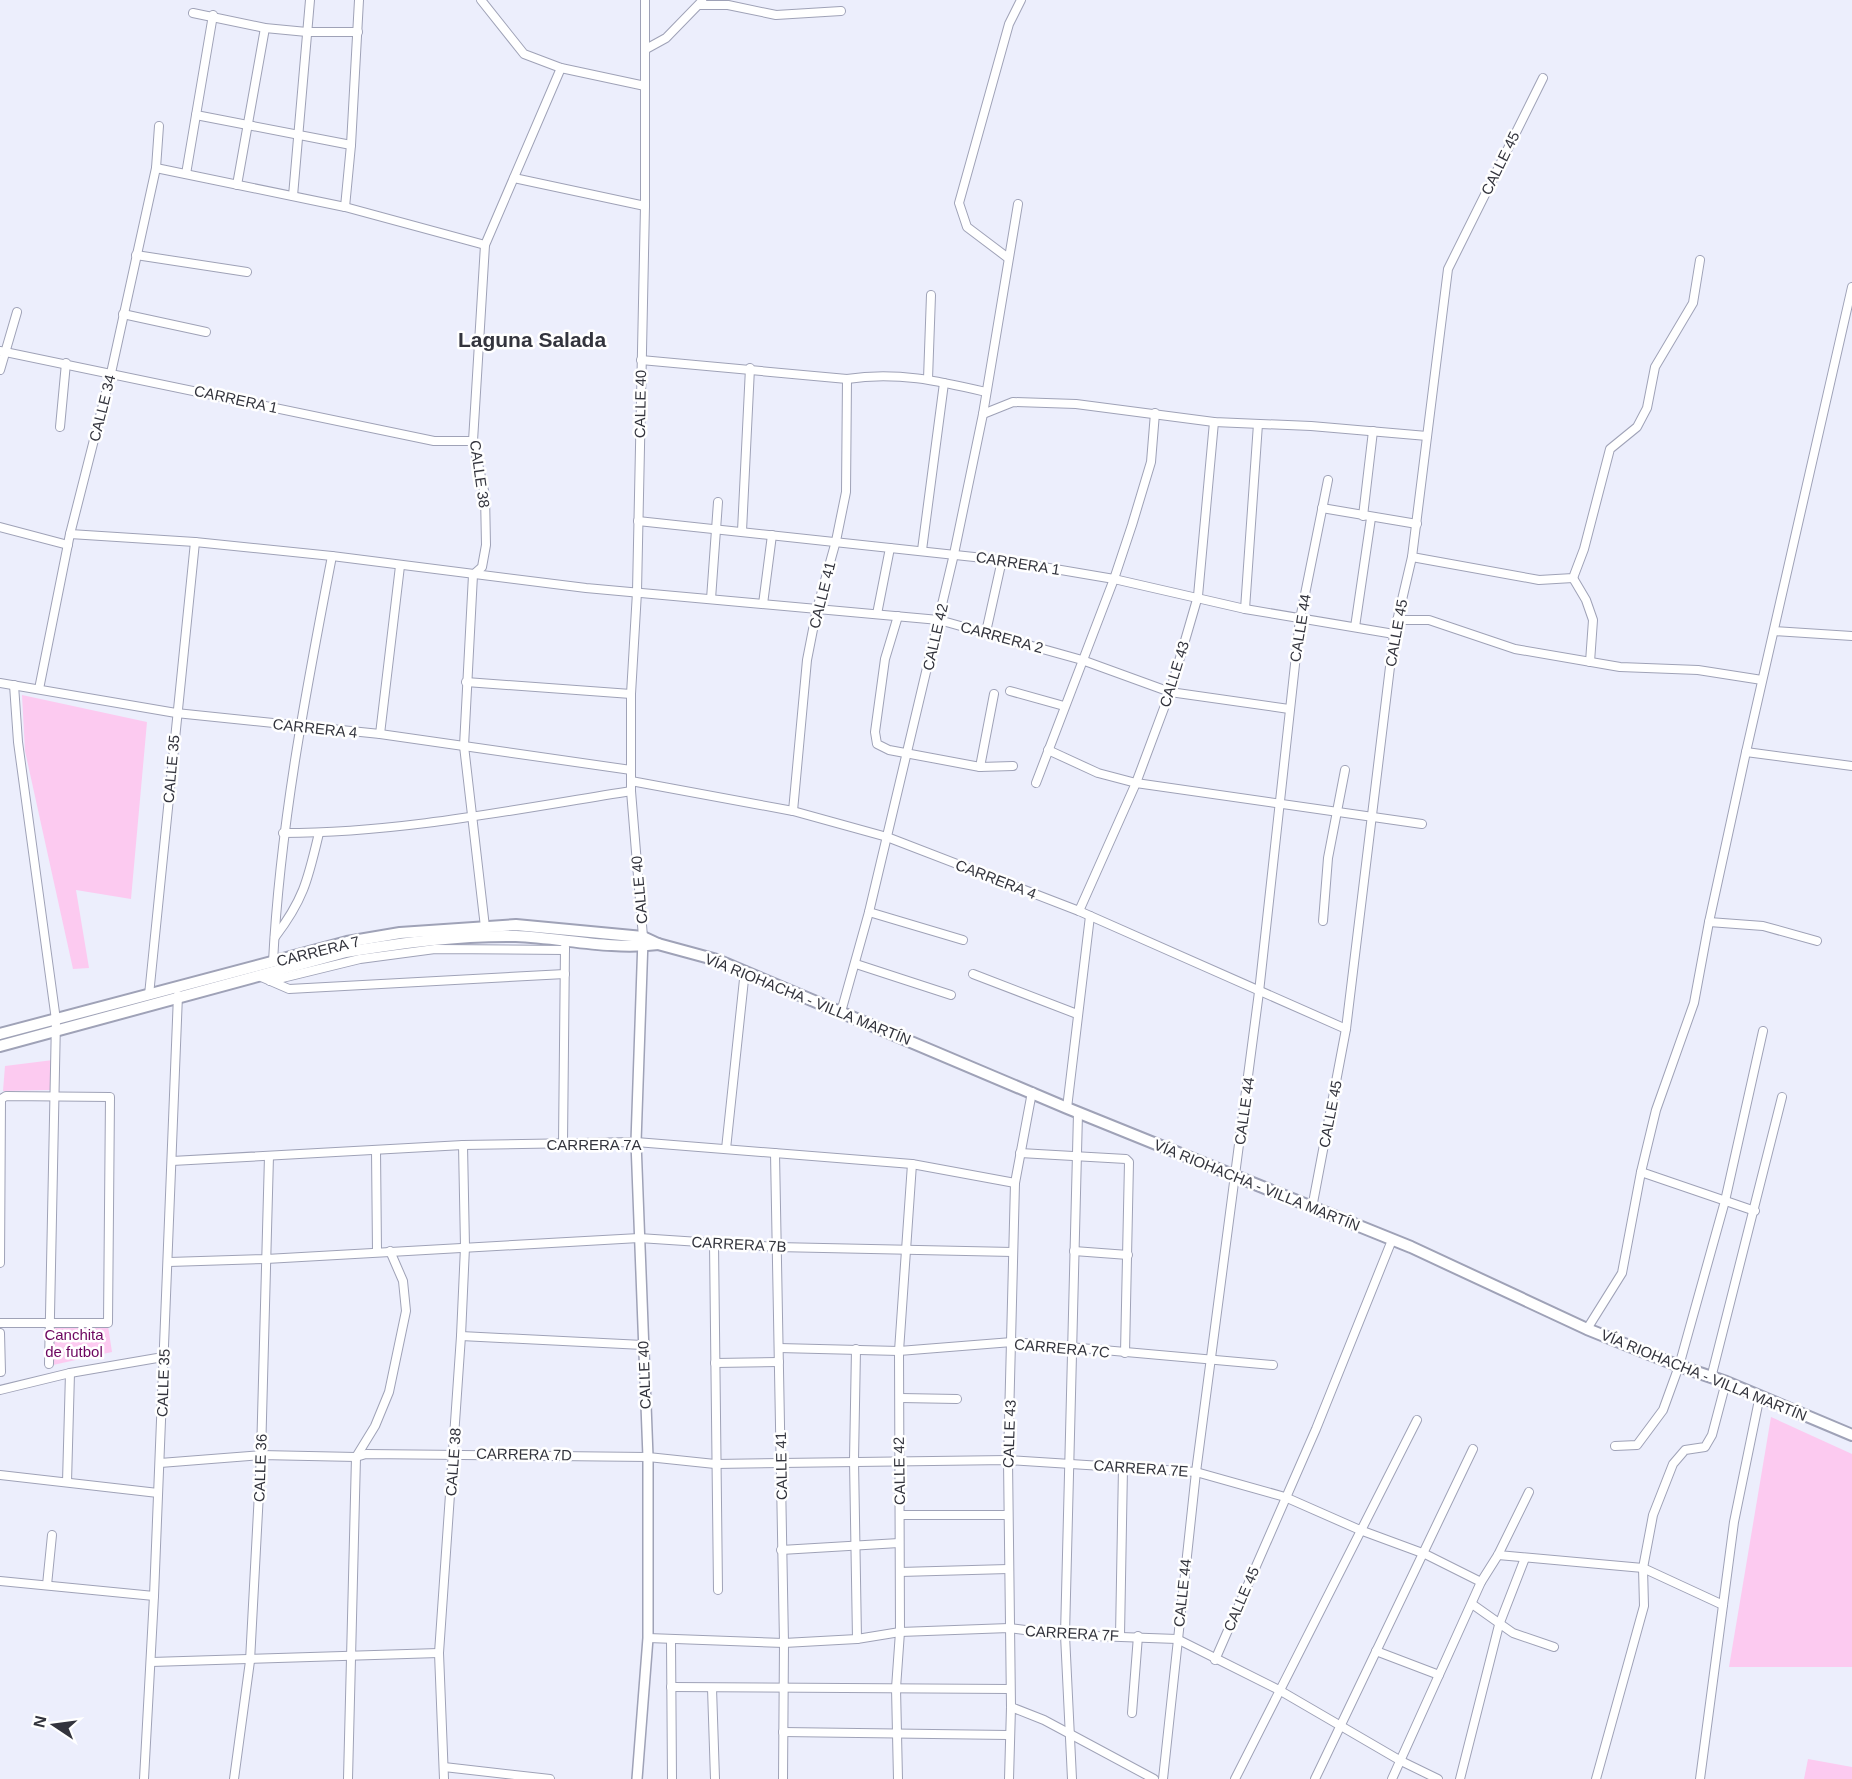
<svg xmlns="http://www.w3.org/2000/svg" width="1852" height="1779" font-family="Helvetica,sans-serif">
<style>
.green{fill:#fccaf0}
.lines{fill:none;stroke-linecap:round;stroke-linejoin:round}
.minor-casing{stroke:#9fa2b7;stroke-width:10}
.tertiary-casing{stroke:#9fa2b7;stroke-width:12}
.secondary-casing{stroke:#9fa2b7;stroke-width:14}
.minor{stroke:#fff;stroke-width:8}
.tertiary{stroke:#fff;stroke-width:9}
.secondary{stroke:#fff;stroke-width:10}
.labels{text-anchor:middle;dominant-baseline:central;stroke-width:5;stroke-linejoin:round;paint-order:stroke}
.street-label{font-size:15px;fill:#33343d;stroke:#fff}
.park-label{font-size:15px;fill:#6c055f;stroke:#fff}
.district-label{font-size:21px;font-weight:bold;fill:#33343d;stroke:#fff}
</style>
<rect width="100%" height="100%" fill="#eceefc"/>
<g class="green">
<path d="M 22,695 L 147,722 L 131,899 L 76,890 L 89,968 L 73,969 L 25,751 Z"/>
<path d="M 53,1060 L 52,1090 L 3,1091 L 5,1066 Z"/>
<path d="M 53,1326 L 108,1326 L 112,1352 L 53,1365 Z"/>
<path d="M 1771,1417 L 1852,1454 L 1852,1667 L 1729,1667 Z"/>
<path d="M 1808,1759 L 1852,1767 L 1852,1779 L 1804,1779 Z"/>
</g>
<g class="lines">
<g class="minor-casing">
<g id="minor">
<path d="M 481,0 L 524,54 L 561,68 L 645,86"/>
<path d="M 700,5 L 728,5 L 776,15 L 841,11"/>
<path d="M 193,13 L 265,28 L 307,32 L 358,32"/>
<path d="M 646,49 L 666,38 L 702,1"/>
<path d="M 196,115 L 351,145"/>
<path d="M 156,168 L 345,207 L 485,245"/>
<path d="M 186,174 L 213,15"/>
<path d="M 514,178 L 645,206"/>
<path d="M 237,185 L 265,28"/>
<path d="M 293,196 L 310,0"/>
<path d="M 345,207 L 351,145 L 359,0"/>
<path d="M 136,255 L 247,272"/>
<path d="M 1008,258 L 967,227 L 959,203 L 1009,24 L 1021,0"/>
<path d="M 123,314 L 206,332"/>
<path d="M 0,351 L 434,441 L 473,441"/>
<path d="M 641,360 L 847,379 C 896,371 939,381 986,392"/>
<path d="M 0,370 L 17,312"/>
<path d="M 928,379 L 931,295"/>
<path d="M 983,414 L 1013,402 L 1076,404 L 1214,422 L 1311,426 L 1427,436"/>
<path d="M 60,427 L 66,363"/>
<path d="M 1322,508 L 1417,524"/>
<path d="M 1363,516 L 1373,431"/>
<path d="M 638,521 L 1002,560 L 1114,579 L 1245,609 L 1394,634"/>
<path d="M 0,527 L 68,545"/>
<path d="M 742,531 L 750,368"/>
<path d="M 70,534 L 195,542 L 332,556 L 586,588 L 939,620 L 1082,660 L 1170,692 L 1289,709"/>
<path d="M 922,550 L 944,383"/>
<path d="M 1412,557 L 1539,580 L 1573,578 L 1584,549 L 1610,449 L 1637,427 L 1647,408 L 1655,367 L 1693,303 L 1700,260"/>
<path d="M 1573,578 L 1586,600 L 1593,620 L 1590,662"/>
<path d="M 711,599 L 718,502"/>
<path d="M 763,604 L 772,535"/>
<path d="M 1245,609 L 1258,424"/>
<path d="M 877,614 L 890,548"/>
<path d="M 898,616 L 885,659 L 875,732 L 877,744 L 889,750 L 980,767 L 1013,766"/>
<path d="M 1397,620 L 1429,620 L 1515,649 L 1620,667 L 1698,670 L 1762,680"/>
<path d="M 1355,627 L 1371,518"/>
<path d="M 1774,631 L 1852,636"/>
<path d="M 986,632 L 1002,560"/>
<path d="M 466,682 L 631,694"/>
<path d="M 0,683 L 176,713 L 380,734 L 631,770"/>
<path d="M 14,685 L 18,742 L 56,1020 L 49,1364"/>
<path d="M 39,689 L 70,534 L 111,373 L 156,168 L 159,126"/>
<path d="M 1010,691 L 1064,706"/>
<path d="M 380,734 L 400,566"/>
<path d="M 1048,750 L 1098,773 L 1136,783 L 1422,824"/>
<path d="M 1746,752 L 1852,766"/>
<path d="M 980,767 L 994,694"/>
<path d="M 631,781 L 793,811 L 887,837 L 1079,911 L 1346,1029"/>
<path d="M 1036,783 L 1114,579 L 1132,525 L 1151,462 L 1155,413"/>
<path d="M 793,811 L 807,660 L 817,609 L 836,541 L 846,492 L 847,379"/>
<path d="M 283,833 C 400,833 517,809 631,791"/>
<path d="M 1079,911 L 1136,783 L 1170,692 L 1198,596 L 1214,422"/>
<path d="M 869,912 L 963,940"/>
<path d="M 1323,921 L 1328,858 L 1345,770"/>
<path d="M 1709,922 L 1763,926 L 1817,941"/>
<path d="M 485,927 L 464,746 L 473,575 L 482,567 L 486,545 L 485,495 L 473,441 L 485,245 L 561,68"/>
<path d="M 275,937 C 304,899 308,879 319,833"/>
<path d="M 643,937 L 631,791 L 631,694 L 637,592 L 645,206 L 645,0"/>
<path d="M 273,962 C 280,825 306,691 332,556"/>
<path d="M 856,964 L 951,995"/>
<path d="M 973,974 L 1077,1014"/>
<path d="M 259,976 L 289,989 L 565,974"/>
<path d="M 270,981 L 360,959 L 435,949 L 565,950"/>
<path d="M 149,995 L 195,542"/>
<path d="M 841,1012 L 869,912 L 954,554 L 983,414 L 1018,204"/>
<path d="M 1067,1108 L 1090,916"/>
<path d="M 563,1143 L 565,947"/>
<path d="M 726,1149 L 745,970"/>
<path d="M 376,1150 L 377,1252"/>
<path d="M 775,1153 L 784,1643 L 783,1779"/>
<path d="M 1020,1153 L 1126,1159 L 1129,1162 L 1125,1353"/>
<path d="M 172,1161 L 463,1145 L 636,1142 L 912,1164 L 1015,1183"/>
<path d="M 1641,1172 L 1755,1211"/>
<path d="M 1312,1208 L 1346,1029 L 1394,634 L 1412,557 L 1448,269 L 1543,78"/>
<path d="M 714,1243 L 718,1590"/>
<path d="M 1074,1251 L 1128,1255"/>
<path d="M 169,1262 L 266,1259 L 639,1238 L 776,1247 L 1013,1252"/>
<path d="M 0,1263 L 1,1099 L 6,1096 L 110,1097 L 108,1323 L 0,1323"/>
<path d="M 1587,1329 L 1622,1273 L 1641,1172 L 1656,1110 L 1694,1003 L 1709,922 L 1746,752 L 1852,287"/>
<path d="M 0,1333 L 1,1372"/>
<path d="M 461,1336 L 643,1345"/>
<path d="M 779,1348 L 899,1351 L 1012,1342 L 1273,1365"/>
<path d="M 856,1349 L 854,1460 L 857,1639"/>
<path d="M 715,1363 L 779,1362"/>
<path d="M 1711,1378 L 1782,1097"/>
<path d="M 0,1390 L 70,1373 L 163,1357"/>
<path d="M 901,1398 L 957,1399"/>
<path d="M 1615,1446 L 1637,1445 L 1663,1410 L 1679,1366 L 1725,1201 L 1763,1031"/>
<path d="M 160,1463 L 261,1455 L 356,1457 L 366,1454 L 648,1457 L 715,1464 L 1008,1460 L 1196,1472 L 1285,1497 L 1360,1530 L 1425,1554 L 1481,1582"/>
<path d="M 0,1475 L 158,1493"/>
<path d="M 67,1482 L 70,1373"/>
<path d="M 900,1515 L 1008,1515"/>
<path d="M 781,1550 L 899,1543"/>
<path d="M 1498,1555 L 1643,1568 L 1723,1605"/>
<path d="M 900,1572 L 1008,1569"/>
<path d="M 0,1581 L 154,1596"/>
<path d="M 47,1585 L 52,1535"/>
<path d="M 1472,1604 L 1513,1633 L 1554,1647"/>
<path d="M 1120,1636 L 1123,1467"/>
<path d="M 648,1638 L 784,1643 L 857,1639 L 900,1632 L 1009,1628 L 1065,1635 L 1177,1639 L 1279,1690 L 1401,1761 L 1438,1779"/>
<path d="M 671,1640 L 672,1779"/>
<path d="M 1376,1651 L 1439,1675"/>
<path d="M 1215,1660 L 1316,1429 L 1392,1240"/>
<path d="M 151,1662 L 439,1653"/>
<path d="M 671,1687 L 1010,1689"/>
<path d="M 712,1688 L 715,1779"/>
<path d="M 1011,1707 L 1044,1720 L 1154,1779"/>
<path d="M 1132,1713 L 1138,1636"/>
<path d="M 783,1732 L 1008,1735"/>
<path d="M 444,1767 L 550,1779"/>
<path d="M 144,1779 L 154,1596 L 178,995"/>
<path d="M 234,1779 L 250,1661 L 261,1455 L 269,1156"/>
<path d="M 348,1779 L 356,1457 L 375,1426 L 389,1392 L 406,1311 L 403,1281 L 390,1251"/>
<path d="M 444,1779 L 439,1653 L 461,1336 L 465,1247 L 463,1145"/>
<path d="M 898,1779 L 896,1688 L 900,1632 L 899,1351 L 912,1164"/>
<path d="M 1009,1779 L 1011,1707 L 1008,1460 L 1015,1183 L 1032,1092"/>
<path d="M 1072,1779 L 1065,1635 L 1078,1113"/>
<path d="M 1163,1779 L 1196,1472 L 1259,992 L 1300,619 L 1328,480"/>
<path d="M 1235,1779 L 1417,1420"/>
<path d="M 1315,1779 L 1473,1449"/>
<path d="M 1392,1779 L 1481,1582 L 1498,1555 L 1529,1492"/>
<path d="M 1460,1779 L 1499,1625 L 1525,1558"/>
<path d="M 1596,1779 L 1644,1606 L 1643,1568 L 1653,1515 L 1673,1464 L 1685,1450 L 1705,1447 L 1712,1435 L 1726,1382"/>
<path d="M 1700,1779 L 1734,1522 L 1760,1395"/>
</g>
</g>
<g class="tertiary-casing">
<path id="tertiary" d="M 637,1779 L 648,1638 L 648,1457 L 636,1142 L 643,939"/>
</g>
<g class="secondary-casing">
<g id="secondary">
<path d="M 0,1034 L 347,942 L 400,933 L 516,925 L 643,937 L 658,944 L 717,960 L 1067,1108 L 1411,1247 L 1587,1329 L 1679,1366 L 1726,1382 L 1852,1435"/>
<path d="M 0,1046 L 346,952 C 402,943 459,935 516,936 C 563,938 610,950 658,944"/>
</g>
</g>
<use href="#minor" class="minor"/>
<use href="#tertiary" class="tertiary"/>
<use href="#secondary" class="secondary"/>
</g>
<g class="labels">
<g class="street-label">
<text transform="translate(1500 163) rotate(-64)">CALLE 45</text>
<text transform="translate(236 399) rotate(12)">CARRERA 1</text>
<text transform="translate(640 404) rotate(-89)">CALLE 40</text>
<text transform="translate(102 408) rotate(-76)">CALLE 34</text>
<text transform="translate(480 474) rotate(82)">CALLE 38</text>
<text transform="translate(1018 563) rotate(9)">CARRERA 1</text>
<text transform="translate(822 595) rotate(-76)">CALLE 41</text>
<text transform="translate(1300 628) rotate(-81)">CALLE 44</text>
<text transform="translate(1396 633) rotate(-80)">CALLE 45</text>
<text transform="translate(935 637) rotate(-77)">CALLE 42</text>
<text transform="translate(1002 637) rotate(15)">CARRERA 2</text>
<text transform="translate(1174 674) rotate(-73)">CALLE 43</text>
<text transform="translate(315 728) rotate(6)">CARRERA 4</text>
<text transform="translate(171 769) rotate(-85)">CALLE 35</text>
<text transform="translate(996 879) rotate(21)">CARRERA 4</text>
<text transform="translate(639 890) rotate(-95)">CALLE 40</text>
<text transform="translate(318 951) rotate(-14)">CARRERA 7</text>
<text transform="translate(808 999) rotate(22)">VÍA RIOHACHA - VILLA MARTÍN</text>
<text transform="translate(1244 1111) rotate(-82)">CALLE 44</text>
<text transform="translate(1330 1114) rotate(-79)">CALLE 45</text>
<text x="594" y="1144">CARRERA 7A</text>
<text transform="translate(1257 1185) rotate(22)">VÍA RIOHACHA - VILLA MARTÍN</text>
<text transform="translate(739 1244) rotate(3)">CARRERA 7B</text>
<text transform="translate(1062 1348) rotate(5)">CARRERA 7C</text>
<text transform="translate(644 1375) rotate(-92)">CALLE 40</text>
<text transform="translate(1704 1375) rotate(22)">VÍA RIOHACHA - VILLA MARTÍN</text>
<text transform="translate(163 1383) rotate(-88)">CALLE 35</text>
<text transform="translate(1009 1434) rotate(-88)">CALLE 43</text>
<text transform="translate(524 1454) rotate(1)">CARRERA 7D</text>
<text transform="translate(453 1462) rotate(-86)">CALLE 38</text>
<text transform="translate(781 1466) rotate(-91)">CALLE 41</text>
<text transform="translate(260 1468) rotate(-88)">CALLE 36</text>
<text transform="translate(1141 1468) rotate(4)">CARRERA 7E</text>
<text transform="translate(899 1471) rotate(-91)">CALLE 42</text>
<text transform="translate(1182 1593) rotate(-84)">CALLE 44</text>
<text transform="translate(1241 1599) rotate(-67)">CALLE 45</text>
<text transform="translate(1072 1633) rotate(3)">CARRERA 7F</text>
</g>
<g class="park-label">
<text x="74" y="1334">Canchita<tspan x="74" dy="17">de futbol</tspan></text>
</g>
<g class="district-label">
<text x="532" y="339">Laguna Salada</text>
</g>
</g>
<g transform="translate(54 1725) rotate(283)" stroke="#ffffff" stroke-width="4.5" paint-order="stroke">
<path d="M0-4.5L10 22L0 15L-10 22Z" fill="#33343d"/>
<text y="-9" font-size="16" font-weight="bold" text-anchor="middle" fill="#33343d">N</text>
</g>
</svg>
